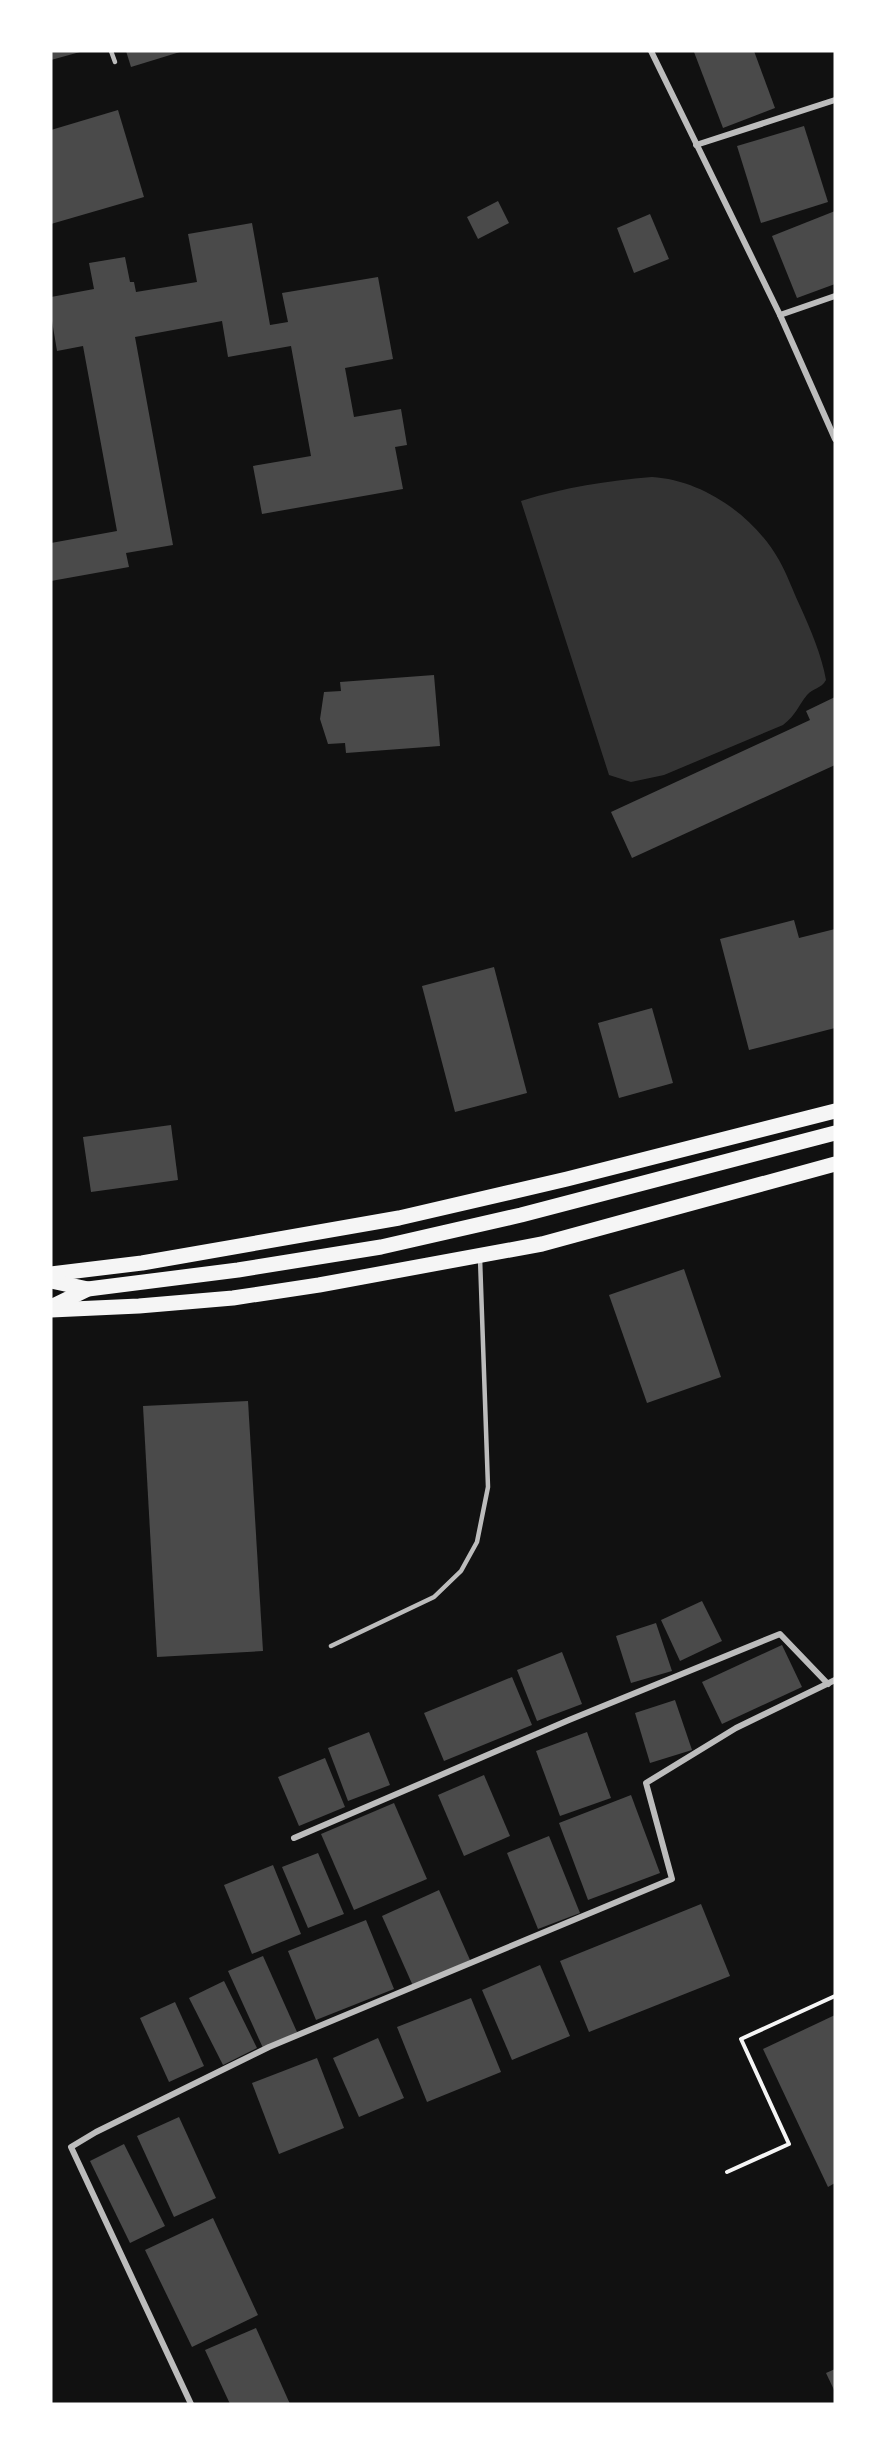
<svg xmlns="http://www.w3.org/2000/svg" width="886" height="2455" font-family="'Times New Roman',serif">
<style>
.water{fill:#333}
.building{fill:#4a4a4a}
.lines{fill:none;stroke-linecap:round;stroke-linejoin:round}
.path{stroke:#f5f5f5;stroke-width:4}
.service{stroke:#bcbcbc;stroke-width:4.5}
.minor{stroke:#bcbcbc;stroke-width:6}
.primary{stroke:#f5f5f5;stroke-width:15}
</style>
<rect width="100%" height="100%" fill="#111"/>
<path class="water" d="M 652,477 C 703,480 754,516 779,560 C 787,574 793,591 800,606 C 810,628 822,656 826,680 C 821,689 813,688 807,695 C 798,706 796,715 783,725 L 664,775 L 631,782 L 609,775 L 521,501 C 566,487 606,481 652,477 Z"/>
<g class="building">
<path d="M 51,51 L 80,51 L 80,52 L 51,60 Z"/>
<path d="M 126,51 L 180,51 L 180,52 L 131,67 Z"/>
<path d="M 698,51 L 754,51 L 775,108 L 723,128 L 694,52 Z"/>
<path d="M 118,110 L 144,197 L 51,224 L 51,130 Z"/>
<path d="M 804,126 L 828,202 L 761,223 L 737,146 Z"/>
<path d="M 498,201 L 509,223 L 478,239 L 467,217 Z"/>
<path d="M 835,211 L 835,284 L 797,298 L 772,236 Z"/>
<path d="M 650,214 L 669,259 L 634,273 L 617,228 Z"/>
<path d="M 252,223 L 270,325 L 288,322 L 282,293 L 378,277 L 393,359 L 345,368 L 354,417 L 401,409 L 407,445 L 395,447 L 403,489 L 262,514 L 253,466 L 311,456 L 291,346 L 228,357 L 222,321 L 135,337 L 173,545 L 126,553 L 129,567 L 51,581 L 51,543 L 117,531 L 83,346 L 57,351 L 51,315 L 51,297 L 94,289 L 89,263 L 125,257 L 130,282 L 134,282 L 136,292 L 197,282 L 188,234 Z"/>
<path d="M 434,675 L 440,746 L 346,753 L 345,743 L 328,744 L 320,719 L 324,692 L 341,691 L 340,682 Z"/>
<path d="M 835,697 L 835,765 L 632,858 L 611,812 L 810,720 L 806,711 Z"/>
<path d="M 794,920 L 799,938 L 835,929 L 835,1028 L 749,1050 L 720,939 Z"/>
<path d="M 494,967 L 527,1093 L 455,1112 L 422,986 Z"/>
<path d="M 652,1008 L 673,1083 L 619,1098 L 598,1023 Z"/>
<path d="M 171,1125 L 178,1180 L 91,1192 L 83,1137 Z"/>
<path d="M 684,1269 L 721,1377 L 647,1403 L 609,1295 Z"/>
<path d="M 248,1401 L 263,1651 L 157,1657 L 143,1406 Z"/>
<path d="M 702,1601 L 722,1641 L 680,1661 L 661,1620 Z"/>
<path d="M 656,1623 L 672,1671 L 631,1683 L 616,1636 Z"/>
<path d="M 782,1645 L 802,1687 L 722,1724 L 702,1682 Z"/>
<path d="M 562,1652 L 582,1704 L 537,1721 L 517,1670 Z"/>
<path d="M 512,1677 L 532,1725 L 444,1761 L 424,1713 Z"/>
<path d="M 675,1700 L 692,1750 L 650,1763 L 635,1713 Z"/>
<path d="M 369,1732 L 390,1785 L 348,1801 L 328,1748 Z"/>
<path d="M 587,1732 L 611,1798 L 560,1816 L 536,1751 Z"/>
<path d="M 325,1758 L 345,1807 L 299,1826 L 278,1777 Z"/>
<path d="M 484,1775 L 510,1836 L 464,1856 L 438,1795 Z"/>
<path d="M 631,1795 L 660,1873 L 588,1900 L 559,1823 Z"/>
<path d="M 394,1803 L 427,1879 L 354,1910 L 321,1834 Z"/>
<path d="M 549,1836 L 580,1913 L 538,1929 L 507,1853 Z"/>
<path d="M 318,1853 L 344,1914 L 308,1928 L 282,1867 Z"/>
<path d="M 273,1865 L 301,1934 L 252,1954 L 224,1885 Z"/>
<path d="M 439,1890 L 470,1960 L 413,1986 L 382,1916 Z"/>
<path d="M 701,1904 L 730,1976 L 589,2032 L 560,1961 Z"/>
<path d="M 366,1920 L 394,1989 L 316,2020 L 288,1951 Z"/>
<path d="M 263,1956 L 297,2032 L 263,2048 L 228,1971 Z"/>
<path d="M 540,1965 L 570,2036 L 512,2060 L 482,1990 Z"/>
<path d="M 224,1981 L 257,2048 L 223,2065 L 189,1998 Z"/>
<path d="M 471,1998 L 501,2072 L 427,2102 L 397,2027 Z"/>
<path d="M 175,2002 L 204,2066 L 169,2082 L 140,2018 Z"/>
<path d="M 835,2015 L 835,2183 L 828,2187 L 763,2049 Z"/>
<path d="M 378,2038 L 404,2098 L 359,2117 L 333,2058 Z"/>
<path d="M 317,2058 L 344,2128 L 279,2154 L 252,2083 Z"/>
<path d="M 179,2117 L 216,2198 L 174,2217 L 137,2136 Z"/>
<path d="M 124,2144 L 165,2226 L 130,2243 L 90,2161 Z"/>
<path d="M 213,2218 L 258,2315 L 192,2347 L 145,2250 Z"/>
<path d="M 256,2328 L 290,2404 L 230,2404 L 205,2350 Z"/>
<path d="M 835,2369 L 835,2392 L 826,2373 Z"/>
</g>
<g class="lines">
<path class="path" d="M 727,2172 L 789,2144 L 741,2039 L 835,1996"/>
<g class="service">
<path d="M 111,51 L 115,62"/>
<path d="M 331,1646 L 434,1597 L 461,1571 L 477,1542 L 488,1487 L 480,1258"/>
</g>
<g class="minor">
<path d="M 651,51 L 780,315 L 835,439"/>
<path d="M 696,145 L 835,100"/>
<path d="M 780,315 L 835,296"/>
<path d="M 294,1838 L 569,1720 L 780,1634 L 828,1684"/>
<path d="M 191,2404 L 71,2147 L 96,2132 L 269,2047 L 672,1879 L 646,1783 L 736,1728 L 835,1680"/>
</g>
<g class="primary">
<path d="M 51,1274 L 142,1263 L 399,1218 L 567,1179 L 835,1111"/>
<path d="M 51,1281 L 88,1289"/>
<path d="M 51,1307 L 88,1289 L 238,1270 L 381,1247 L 521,1215 L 835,1133"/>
<path d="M 51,1310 L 139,1306 L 233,1298 L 319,1285 L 542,1244 L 835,1164"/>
</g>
</g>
<rect width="886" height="2455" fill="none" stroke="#ffffff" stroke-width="105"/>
</svg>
